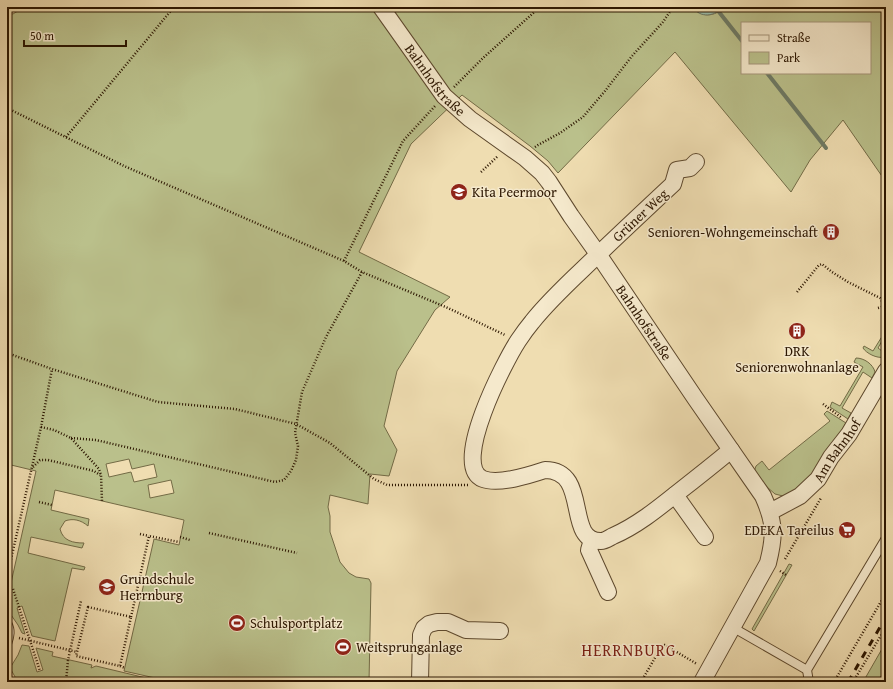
<svg xmlns="http://www.w3.org/2000/svg" width="893" height="689" font-family="'Gentium Book Plus',serif">
<style>
.green{fill:#bac08b;stroke:#736b46;fill-rule:evenodd}
.water{fill:#9abca8;stroke:#6e7a65}
.lines{fill:none;stroke-linecap:round;stroke-linejoin:round}
.stream{stroke:#6e7a65;stroke-width:4}
.service-casing{stroke:#5d482d;stroke-width:10}
.minor-casing{stroke:#5d482d;stroke-width:18}
.path{stroke:#2c1601;stroke-width:2.5;stroke-dasharray:1 2;stroke-linecap:butt}
.service{stroke:#f5e9cc;stroke-width:8}
.minor{stroke:#f5e9cc;stroke-width:16}
.rail{stroke:#2c1601;stroke-width:3;stroke-dasharray:7 7;stroke-linecap:butt}
.labels{text-anchor:middle;dominant-baseline:central;stroke-width:3;stroke-linejoin:round;paint-order:stroke}
.street-label{font-size:14px;fill:#2c1601;stroke:#f5e9cc}
.poi-label{font-size:14px;fill:#2c1601;stroke:#f5e9cc;text-anchor:start}
.quarter-label{font-size:16px;letter-spacing:1px;fill:#7a1f14;stroke:#f5e9cc}
</style>
<rect width="100%" height="100%" fill="#efddb1"/>
<filter id="stains"><feTurbulence type="fractalNoise" baseFrequency=".005" numOctaves="4"/><feColorMatrix values="0 0 0 0 .2 0 0 0 0 .09 0 0 0 0 .02 0 0 0 .5 -.17"/></filter>
<radialGradient id="worn" r=".72"><stop offset=".6" stop-color="#630" stop-opacity="0"/><stop offset="1" stop-color="#630" stop-opacity=".3"/></radialGradient>
<g class="green">
<path d="M 24,7 L 693,7 C 701,18 715,17 724,7 L 886,7 L 886,182 L 843,120 L 810,160 L 791,192 L 675,52 L 558,173 L 548,161 L 530,146 L 462,95 L 411,144 L 359,252 L 450,297 L 435,310 L 397,371 L 384,426 L 397,450 L 389,476 L 370,474 L 368,504 L 330,495 L 328,507 L 330,516 L 330,532 L 340,562 L 349,573 L 356,577 L 369,579 L 371,583 L 369,682 L 173,682 L 124,671 L 154,539 L 179,545 L 184,520 L 55,490 L 51,510 L 89,519 L 88,526 C 81,520 73,518 65,521 L 60,529 C 63,541 73,543 84,543 L 82,548 L 31,537 L 28,553 L 85,567 L 84,570 L 72,568 L 55,641 L 32,636 L 22,606 L 17,608 L 25,634 L 22,633 L 18,625 L 7,609 L 9,592 L 36,471 L 7,464 L 7,13 L 13,14 ZM 742,23 L 870,23 L 870,73 L 742,73 ZM 129,459 L 132,469 L 154,464 L 157,477 L 134,482 L 131,472 L 109,477 L 106,464 ZM 171,480 L 174,493 L 150,498 L 148,485 Z"/>
<path d="M 886,330 L 886,334 L 878,348 L 886,354 L 884,357 C 877,359 866,353 863,348 L 864,346 L 873,351 Z"/>
<path d="M 856,358 C 864,358 873,364 875,372 L 872,378 L 863,372 L 842,408 L 851,413 L 848,419 L 830,407 L 832,402 L 840,406 L 863,367 L 854,362 Z"/>
<path d="M 827,411 L 846,423 L 827,456 L 802,489 L 783,496 L 775,494 L 767,487 L 754,472 L 756,466 L 762,461 L 769,470 L 830,421 L 824,414 Z"/>
<path d="M 789,564 L 792,565 L 754,631 L 752,629 Z"/>
<path d="M 886,642 L 886,674 L 871,682 L 863,682 Z"/>
<path d="M 22,645 L 29,646 L 37,672 L 43,670 L 36,648 L 53,652 L 52,656 L 92,665 L 91,668 L 96,666 L 163,682 L 18,682 L 10,668 L 18,655 Z"/>
</g>
<path class="water" d="M 693,7 L 724,7 C 715,16 700,19 693,7 Z"/>
<g class="lines">
<g class="stream">
<path d="M 719,12 L 742,41"/>
<path d="M 767,73 L 826,148"/>
</g>
<g class="service-casing">
<g id="service">
<path d="M 7,623 C 11,630 10,636 7,644"/>
<path d="M 732,627 L 807,670"/>
<path d="M 809,682 L 807,670 L 886,538"/>
</g>
</g>
<g class="minor-casing">
<g id="minor">
<path id="s1" d="M 381,7 L 444,96 L 470,119 L 525,158 L 542,173 L 549,182 L 571,216 L 598,254 L 695,398 L 763,496 C 775,523 775,535 768,563 L 702,682"/>
<path d="M 696,162 L 690,168 L 677,170 L 673,184 C 643,212 612,241 583,269 C 565,286 547,303 532,322 C 527,328 522,335 518,341 C 505,361 450,466 483,479 C 499,485 530,475 545,470 C 591,470 564,542 601,541 C 605,541 609,538 613,536 C 636,526 656,510 676,494 C 694,480 713,465 731,450"/>
<path d="M 675,495 L 705,537"/>
<path id="s2" d="M 770,512 L 800,496 L 818,479 L 831,457 L 849,434 L 886,371"/>
<path d="M 592,540 L 589,550 L 608,592"/>
<path d="M 420,682 L 421,635 L 424,628 L 429,624 L 437,622 L 448,622 L 466,630 L 500,631"/>
</g>
</g>
<g class="path">
<path d="M 454,87 L 483,58 L 540,7"/>
<path d="M 7,108 L 124,166 L 344,261 L 362,272 L 448,308 L 505,335"/>
<path d="M 66,137 L 174,7"/>
<path d="M 535,147 L 538,145 L 560,133 L 583,117 L 605,91 L 632,56 L 663,22 L 673,7"/>
<path d="M 481,172 L 498,156"/>
<path d="M 344,261 L 403,141 L 435,106"/>
<path d="M 797,292 L 819,265 L 822,264 L 832,272 L 848,282 L 880,298 L 885,306"/>
<path d="M 878,308 L 885,306"/>
<path d="M 7,353 L 52,369 L 158,402 L 235,409 L 296,424 L 330,443 L 374,479 L 387,485 L 469,485"/>
<path d="M 823,404 L 842,418"/>
<path d="M 41,427 L 54,430 L 71,438 L 99,469 L 101,475 L 102,501"/>
<path d="M 71,438 L 96,440 L 275,482 L 284,480 L 291,471 L 296,460 L 298,446 L 295,433 L 302,392 L 326,337 L 362,272"/>
<path d="M 33,467 L 40,460 L 48,460 L 94,471 L 100,475"/>
<path d="M 39,502 L 52,505"/>
<path d="M 209,533 L 297,553"/>
<path d="M 140,534 L 149,536"/>
<path d="M 180,537 L 190,540"/>
<path d="M 785,559 L 821,498"/>
<path d="M 780,571 L 786,575"/>
<path d="M 7,577 L 41,427 L 52,369"/>
<path d="M 13,589 L 40,671"/>
<path d="M 88,607 L 131,617 L 120,666 L 76,656 Z"/>
<path d="M 131,617 L 149,536 L 179,542"/>
<path d="M 19,638 L 77,652"/>
<path d="M 120,666 L 125,668"/>
<path d="M 66,682 L 68,660 L 81,601"/>
<path d="M 641,682 L 663,644 L 697,664"/>
<path d="M 834,682 L 886,593"/>
<path d="M 853,682 L 886,627"/>
</g>
<use href="#service" class="service"/>
<use href="#minor" class="minor"/>
<path class="rail" d="M 848,682 L 886,617"/>
</g>
<defs>
<g id="school-disc" transform="scale(0.9)"><circle r="9.5" fill="#8f2418" stroke="#f5e9cc"/><path d="M0-5L7-2L0 1L-7-2ZM-4 1L0 2.5L4 1V4Q0 6-4 4Z" fill="#fff"/></g>
<g id="building-disc" transform="scale(0.9)"><circle r="9.5" fill="#8f2418" stroke="#f5e9cc"/><path d="M-4-6H4V6H1V3H-1V6H-4ZM-2.5-4.3h1.7v1.8h-1.7ZM.8-4.3h1.7v1.8H.8ZM-2.5-1h1.7V.8h-1.7ZM.8-1h1.7V.8H.8Z" fill="#fff"/></g>
<g id="supermarket-disc" transform="scale(0.9)"><circle r="9.5" fill="#8f2418" stroke="#f5e9cc"/><path d="M-6-5.5h2.5l.6 2H6L4.5 2H-2.5L-4.4-4H-6ZM-1.5 3.2a1.3 1.3 0 1 0 .1 0ZM3 3.2a1.3 1.3 0 1 0 .1 0Z" fill="#fff"/></g>
<g id="stadium-disc" transform="scale(0.9)"><circle r="9.5" fill="#8f2418" stroke="#f5e9cc"/><path d="M0-5a6.5 5 0 1 0 0 10a6.5 5 0 1 0 0-10ZM-3.5-1.8h7v3.6h-7Z" fill="#fff"/></g>
</defs>
<g fill-rule="evenodd">
<use href="#school-disc" x="459" y="192"/>
<use href="#building-disc" x="831" y="232"/>
<use href="#building-disc" x="797" y="331"/>
<use href="#supermarket-disc" x="847" y="530"/>
<use href="#school-disc" x="107" y="587"/>
<use href="#stadium-disc" x="237" y="623"/>
<use href="#stadium-disc" x="343" y="647"/>
</g>
<g class="labels">
<g class="street-label">
<text stroke="none"><textPath href="#s1" startOffset="91">Bahnhofstraße</textPath></text>
<text transform="translate(640 215) rotate(-43)">Grüner Weg</text>
<text stroke="none"><textPath href="#s1" startOffset="415">Bahnhofstraße</textPath></text>
<text stroke="none"><textPath href="#s2" startOffset="93">Am Bahnhof</textPath></text>
</g>
<g class="poi-label">
<text x="472" y="192">Kita Peermoor</text>
<text x="818" y="232" text-anchor="end">Senioren-Wohngemeinschaft</text>
<text x="797" y="351" text-anchor="middle">DRK<tspan x="797" dy="16">Seniorenwohnanlage</tspan></text>
<text x="834" y="530" text-anchor="end">EDEKA Tareilus</text>
<text x="120" y="579">Grundschule<tspan x="120" dy="16">Herrnburg</tspan></text>
<text x="250" y="623">Schulsportplatz</text>
<text x="356" y="647">Weitsprunganlage</text>
</g>
<g class="quarter-label">
<text x="629" y="650">HERRNBURG</text>
</g>
</g>
<rect width="893" height="689" fill="none" stroke="#efddb1" stroke-width="24"/>
<rect x="8" y="8" width="877" height="673" fill="none" stroke="#2c1601" stroke-width="2"/>
<rect x="12" y="12" width="869" height="665" fill="none" stroke="#2c1601"/>
<rect x="741" y="22" width="130" height="52" fill="#f5e9cc" stroke="#a5957b"/>
<rect x="749" y="35" width="20" height="6" fill="#f5e9cc" stroke="#a5957b"/>
<text x="777" y="42" font-size="12" fill="#2c1601">Straße</text>
<rect x="749" y="52" width="20" height="12" fill="#bac08b" stroke="#a5957b"/>
<text x="777" y="62" font-size="12" fill="#2c1601">Park</text>
<path d="M24 40v6h102v-6" fill="none" stroke="#2c1601" stroke-width="2"/>
<text x="30" y="40" font-size="12" fill="#2c1601" stroke="#f5e9cc" stroke-width="3" paint-order="stroke">50 m</text>
<rect width="100%" height="100%" filter="url(#stains)"/>
<rect width="100%" height="100%" fill="url(#worn)"/>
</svg>
